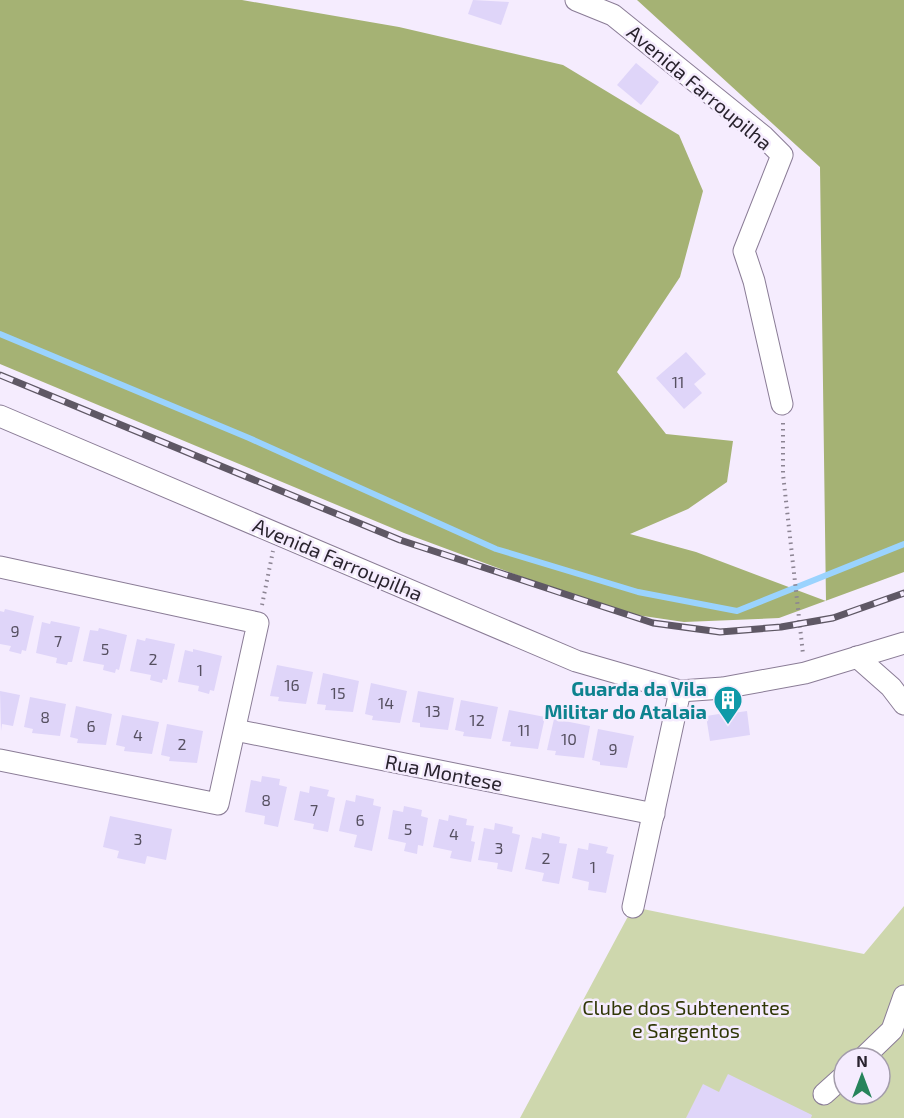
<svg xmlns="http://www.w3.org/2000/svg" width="904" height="1118" font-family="'Exo 2',sans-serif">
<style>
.green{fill:#ced7ad;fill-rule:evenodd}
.forest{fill:#a5b274}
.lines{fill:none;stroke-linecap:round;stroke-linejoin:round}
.stream{stroke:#9ad3fe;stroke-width:6}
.building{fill:#dfd5f9}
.minor-casing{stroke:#8a7c96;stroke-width:23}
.path{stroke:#8c8493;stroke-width:4;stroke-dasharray:1.5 4.5;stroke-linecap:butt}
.minor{stroke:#fff;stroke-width:21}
.rail-casing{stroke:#5f5865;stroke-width:7}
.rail{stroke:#f5ecfe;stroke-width:4.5;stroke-dasharray:14;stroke-linecap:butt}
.labels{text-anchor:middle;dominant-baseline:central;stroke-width:5;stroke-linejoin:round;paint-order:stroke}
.number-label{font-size:16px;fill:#565061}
.street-label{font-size:20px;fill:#29232e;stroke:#f5ecfe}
.culture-label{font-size:20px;font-weight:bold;fill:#0d838f;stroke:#f5ecfe;text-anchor:end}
.park-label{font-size:20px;fill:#303706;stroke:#f5ecfe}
</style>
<rect width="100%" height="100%" fill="#f5ecfe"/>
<path class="green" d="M 904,906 L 904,1118 L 520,1118 L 633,907 L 864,954 ZM 844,1058 L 880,1058 L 880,1094 L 844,1094 Z"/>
<path class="forest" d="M 0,0 L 242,0 L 399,27 L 563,65 L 679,135 L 703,191 L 680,277 L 617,372 L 666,434 L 733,441 L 727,482 L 688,509 L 630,534 L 696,552 L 826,601 L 820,167 L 637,0 L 904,0 L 904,572 L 779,618 L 684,622 L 616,612 L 404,533 L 0,364 Z"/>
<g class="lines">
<path class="stream" d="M 0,334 L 249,438 L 496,549 L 638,592 L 737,611 L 904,544"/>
</g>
<g class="building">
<path d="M 473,0 L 509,2 L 501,25 L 468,14 Z"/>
<path d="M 636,63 L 659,82 L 641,105 L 617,85 Z"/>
<path d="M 686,352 L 706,374 L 694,384 L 702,393 L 684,409 L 656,378 Z"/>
<path d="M 5,609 L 34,616 L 26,651 L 22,650 L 21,654 L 9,651 L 11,646 L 0,644 L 0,611 L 4,612 Z"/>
<path d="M 51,621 L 80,627 L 72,662 L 68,662 L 67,665 L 56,663 L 57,658 L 36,653 L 42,622 L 50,624 Z"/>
<path d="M 99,628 L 127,635 L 119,670 L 116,669 L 115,673 L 103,670 L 104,665 L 83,661 L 90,630 L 98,631 Z"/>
<path d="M 146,638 L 175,644 L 167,680 L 163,679 L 162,683 L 150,680 L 151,675 L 130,671 L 137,639 L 145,641 Z"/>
<path d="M 193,649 L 222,656 L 214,691 L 210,690 L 209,694 L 198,691 L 199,686 L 178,682 L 185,650 L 193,652 Z"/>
<path d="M 277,665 L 313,672 L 306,704 L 278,701 L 279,697 L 270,696 Z"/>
<path d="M 323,673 L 359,681 L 353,712 L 325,710 L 326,705 L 317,704 Z"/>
<path d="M 371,683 L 407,691 L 400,723 L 372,720 L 373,716 L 365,714 Z"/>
<path d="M 0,691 L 20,695 L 13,726 L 2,724 L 1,731 Z"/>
<path d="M 418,691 L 454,698 L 448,730 L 420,727 L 420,723 L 412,722 Z"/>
<path d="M 30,697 L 66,704 L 60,736 L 32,733 L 33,729 L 24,727 Z"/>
<path d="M 461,700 L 498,707 L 491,739 L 463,736 L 464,732 L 455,730 Z"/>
<path d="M 731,703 L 733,713 L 747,711 L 750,735 L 710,741 L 706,716 L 719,714 L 718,704 Z"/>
<path d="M 76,706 L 112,714 L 106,745 L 77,743 L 78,739 L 70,737 Z"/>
<path d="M 509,710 L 545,717 L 538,749 L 510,746 L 511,742 L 502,741 Z"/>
<path d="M 122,715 L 159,722 L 152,754 L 124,751 L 125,747 L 116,745 Z"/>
<path d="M 554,719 L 590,726 L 584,758 L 555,755 L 556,751 L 547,750 Z"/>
<path d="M 167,724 L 203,731 L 197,763 L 169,761 L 170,757 L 161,755 Z"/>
<path d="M 598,729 L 634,736 L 627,768 L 600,765 L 600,762 L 592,760 Z"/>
<path d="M 262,776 L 280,779 L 279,785 L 287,787 L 278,827 L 264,824 L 265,816 L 245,812 L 251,780 L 261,782 Z"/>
<path d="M 310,786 L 329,790 L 327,796 L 335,798 L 328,832 L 313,829 L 314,824 L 294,820 L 300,791 L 309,793 Z"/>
<path d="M 356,795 L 374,799 L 373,805 L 381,807 L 372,851 L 354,847 L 357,835 L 339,831 L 346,800 L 355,802 Z"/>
<path d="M 404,806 L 422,810 L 421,816 L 428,818 L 423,846 L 418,845 L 417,854 L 404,851 L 406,843 L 388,839 L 393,810 L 403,812 Z"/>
<path d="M 449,815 L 467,819 L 466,825 L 474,826 L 471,841 L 475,842 L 471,862 L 450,858 L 452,851 L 433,847 L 439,819 L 448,821 Z"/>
<path d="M 110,816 L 172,829 L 166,860 L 147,856 L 145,864 L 117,858 L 119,851 L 103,847 Z"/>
<path d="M 495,823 L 513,827 L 512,833 L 520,835 L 512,872 L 497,869 L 498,863 L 478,860 L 484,828 L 494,830 Z"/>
<path d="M 542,833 L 560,837 L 559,843 L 567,844 L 559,884 L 542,881 L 544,873 L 525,869 L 532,837 L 541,839 Z"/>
<path d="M 589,843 L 608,847 L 606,853 L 614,855 L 606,893 L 588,890 L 589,882 L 572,878 L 578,848 L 588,850 Z"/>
<path d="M 728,1074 L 812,1115 L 811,1118 L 686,1118 L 703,1084 L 719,1092 Z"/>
</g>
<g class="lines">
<g class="minor-casing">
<g id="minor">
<path d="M 576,0 L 613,15 L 763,136 L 782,155 L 744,251 L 754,281 L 782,404"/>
<path d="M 0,416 L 576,661 L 680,691 L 723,688 L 805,673 L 904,643"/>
<path d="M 0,567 L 258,623 L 218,804 L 0,760"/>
<path d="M 857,657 L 891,687 L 904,704"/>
<path d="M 235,730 L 654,814"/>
<path d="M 633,907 L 680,691"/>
<path d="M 863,1058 L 892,1030 L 904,996"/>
<path d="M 824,1094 L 844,1076"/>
</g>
</g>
<g class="path">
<path d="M 783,423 L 783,474 L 803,654"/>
<path d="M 262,605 L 273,551"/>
</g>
<use href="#minor" class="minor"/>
<g class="rail-casing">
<path id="rail" d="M 0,375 L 400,540 L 653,623 L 720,632 L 781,627 L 833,618 L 904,593"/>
</g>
<use href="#rail" class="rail"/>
</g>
<defs>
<g id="building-pin" transform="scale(1.5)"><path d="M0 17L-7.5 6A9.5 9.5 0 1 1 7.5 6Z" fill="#0f9aa8" stroke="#f5ecfe"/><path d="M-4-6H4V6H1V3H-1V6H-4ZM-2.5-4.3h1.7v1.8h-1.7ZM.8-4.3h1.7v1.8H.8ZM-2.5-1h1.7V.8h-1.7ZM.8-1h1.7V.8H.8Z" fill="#fff"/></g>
</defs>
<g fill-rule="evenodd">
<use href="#building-pin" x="728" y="700"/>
</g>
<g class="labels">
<g class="number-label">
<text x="678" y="381">11</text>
<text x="15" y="630">9</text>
<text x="58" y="640">7</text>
<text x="105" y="648">5</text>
<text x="153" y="658">2</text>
<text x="200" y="669">1</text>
<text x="292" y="684">16</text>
<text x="338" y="692">15</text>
<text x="386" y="702">14</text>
<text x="433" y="710">13</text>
<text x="45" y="716">8</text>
<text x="477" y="719">12</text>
<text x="91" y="725">6</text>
<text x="524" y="729">11</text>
<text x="138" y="734">4</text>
<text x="569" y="738">10</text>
<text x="182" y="743">2</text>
<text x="613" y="748">9</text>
<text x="266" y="799">8</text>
<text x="314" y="809">7</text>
<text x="360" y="819">6</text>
<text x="408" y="828">5</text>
<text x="454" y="833">4</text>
<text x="138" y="838">3</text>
<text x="499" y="847">3</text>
<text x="546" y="857">2</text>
<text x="593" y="866">1</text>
</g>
<g class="street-label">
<text transform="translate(700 87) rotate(40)">Avenida Farroupilha</text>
<text transform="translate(338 559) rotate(23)">Avenida Farroupilha</text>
<text transform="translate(444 772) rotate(11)">Rua Montese</text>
</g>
<g class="culture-label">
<text x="707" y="688">Guarda da Vila<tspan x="707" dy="23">Militar do Atalaia</tspan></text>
</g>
<g class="park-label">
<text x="686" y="1007">Clube dos Subtenentes<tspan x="686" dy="23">e Sargentos</tspan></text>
</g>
</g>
<g transform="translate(862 1076)"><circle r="28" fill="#f5ecfe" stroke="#a39cab" stroke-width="1.5"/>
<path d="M0-4.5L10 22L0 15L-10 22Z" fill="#27845b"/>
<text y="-9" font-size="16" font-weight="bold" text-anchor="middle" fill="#29232e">N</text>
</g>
</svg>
